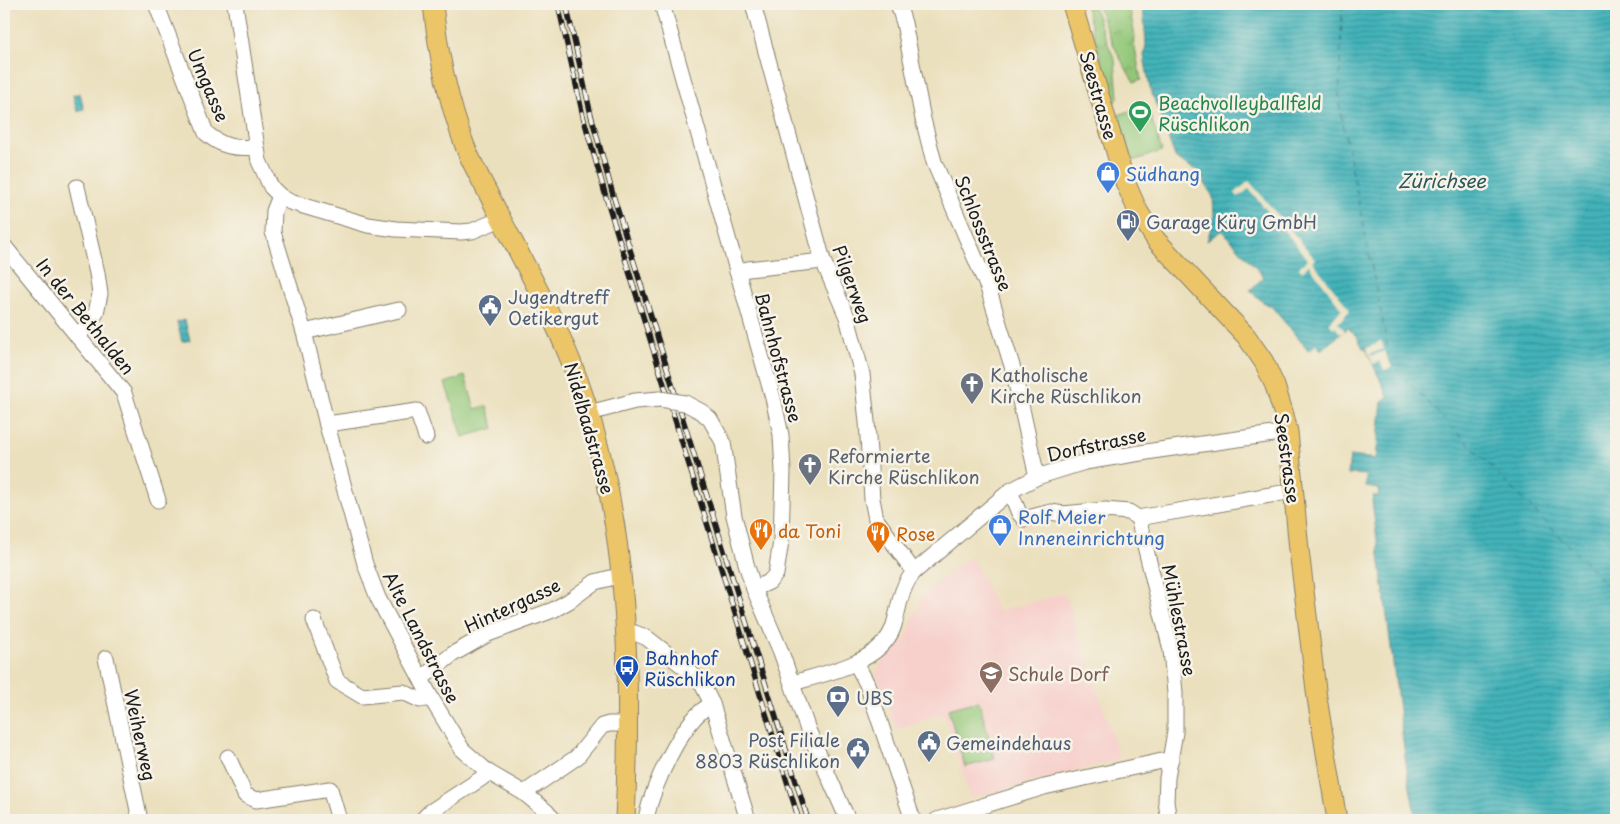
<svg xmlns="http://www.w3.org/2000/svg" width="1620" height="824" font-family="'Playpen Sans',sans-serif">
<style>
.built{fill:#f7d0cc}
.grass{fill:url(#grass-tufts);stroke:#58724a}
.green{fill:#93c778;stroke:#58724a}
.water{fill:url(#water-rules);stroke:#30686b}
.pier{fill:#ebe0bd}
.lines{fill:none;stroke-linecap:round;stroke-linejoin:round}
.ferry{stroke:#2c585b;stroke-width:1;stroke-dasharray:6 5;stroke-linecap:butt}
.minor-casing{stroke:#847e6c;stroke-width:17}
.major-casing{stroke:#847e6c;stroke-width:21}
.minor{stroke:#fff;stroke-width:15}
.major{stroke:#ecc569;stroke-width:19}
.rail-casing{stroke:#1c1c1c;stroke-width:5.5}
.rail{stroke:#f7f3e8;stroke-width:4;stroke-dasharray:11;stroke-linecap:butt}
.minor-bridge-casing{stroke:#847e6c;stroke-width:17;stroke-linecap:butt}
.minor-bridge{stroke:#fff;stroke-width:15}
.labels{text-anchor:middle;dominant-baseline:central;stroke-width:5;stroke-linejoin:round;paint-order:stroke}
.street-label{font-size:18px;fill:#1c1c1c;stroke:#f7f3e8}
.leisure-label{font-size:18px;fill:#27864d;stroke:#f7f3e8;text-anchor:start}
.shop-label{font-size:18px;fill:#366cbe;stroke:#f7f3e8;text-anchor:start}
.service-label{font-size:18px;fill:#4e5e75;stroke:#f7f3e8;text-anchor:start}
.worship-label{font-size:18px;fill:#5b616d;stroke:#f7f3e8;text-anchor:start}
.food-label{font-size:18px;fill:#c56008;stroke:#f7f3e8;text-anchor:start}
.transit-label{font-size:18px;fill:#164399;stroke:#f7f3e8;text-anchor:start}
.education-label{font-size:18px;fill:#785e54;stroke:#f7f3e8;text-anchor:start}
.water-label{font-size:19px;font-style:italic;fill:#2c585b;stroke:#f7f3e8}
</style>
<defs>
<pattern id="grass-tufts" width="24" height="20" patternUnits="userSpaceOnUse" patternTransform="scale(1.25)"><rect width="24" height="20" fill="#93c778"/><path d="M3 7l-1-3M5 7V3M7 7l1-3M15 17l-1-3M17 17v-4M19 17l1-3" fill="none" stroke="#7eaa67"/></pattern>
<pattern id="water-rules" width="6" height="5" patternUnits="userSpaceOnUse" patternTransform="scale(1.25)"><rect width="6" height="5" fill="#43b3ba"/><path d="M0 2.5h6" fill="none" stroke="#379196"/></pattern>
</defs>
<rect width="100%" height="100%" fill="#f7f3e8"/>
<filter id="ink" filterUnits="userSpaceOnUse"><feTurbulence type="fractalNoise" baseFrequency=".02" numOctaves="2"/><feDisplacementMap in="SourceGraphic" scale="10" xChannelSelector="R" yChannelSelector="G"/><feConvolveMatrix kernelMatrix="1 2 1 2 8 2 1 2 1" color-interpolation-filters="sRGB"/></filter>
<filter id="wash" filterUnits="userSpaceOnUse"><feTurbulence type="fractalNoise" baseFrequency=".0096" numOctaves="4" result="noise"/><feDisplacementMap in="SourceGraphic" scale="20" xChannelSelector="R" yChannelSelector="G"/><feGaussianBlur stdDeviation="1.12" result="paint"/><feColorMatrix in="noise" values="0 0 0 0 0 0 0 0 0 0 0 0 0 0 0 0 0 1.4 0 .05"/><feComposite in="paint" operator="in"/></filter>
<g filter="url(#wash)">
<rect width="100%" height="100%" fill="#ebe0bd"/>
<path class="built" d="M 971,555 L 998,611 L 1065,593 L 1120,759 L 970,798 L 944,714 L 896,729 L 876,674 L 884,656 L 906,638 L 921,597 Z"/>
<g class="grass">
<path d="M 1085,4 L 1093,4 L 1102,30 L 1115,60 L 1118,98 L 1114,103 Z"/>
<path d="M 1097,4 L 1129,4 L 1135,37 L 1133,38 L 1141,80 L 1134,82 C 1118,57 1107,32 1097,4 Z"/>
</g>
<g class="green">
<path d="M 1147,105 L 1162,151 L 1133,161 L 1118,115 Z"/>
<path d="M 465,376 L 475,409 L 487,406 L 494,428 L 463,437 L 445,383 Z"/>
<path d="M 979,701 L 995,759 L 965,767 L 948,709 Z"/>
</g>
<g class="water">
<path d="M 1141,4 L 1616,4 L 1616,820 L 1416,820 L 1407,771 L 1372,501 L 1373,496 L 1378,496 L 1379,489 L 1366,487 L 1366,475 L 1348,474 L 1350,456 L 1376,459 L 1382,401 L 1388,397 L 1366,349 L 1363,348 L 1357,337 L 1348,328 L 1321,350 L 1316,344 L 1309,351 L 1271,306 L 1263,302 L 1250,290 L 1264,277 L 1222,230 L 1207,241 L 1214,217 L 1213,197 L 1198,171 L 1176,159 L 1150,88 L 1144,56 L 1146,45 L 1144,17 Z"/>
<path d="M 80,93 L 84,109 L 77,111 L 73,95 Z"/>
<path d="M 185,320 L 190,340 L 182,342 L 177,322 Z"/>
</g>
<g class="pier">
<path d="M 1249,181 L 1315,259 L 1312,261 L 1350,310 L 1338,323 L 1345,331 L 1341,334 L 1335,327 L 1333,328 L 1329,323 L 1342,309 L 1309,265 L 1302,271 L 1299,267 L 1308,259 L 1249,189 L 1238,197 L 1235,193 Z"/>
<path d="M 1381,340 L 1384,349 L 1370,354 L 1372,356 L 1384,351 L 1392,367 L 1384,370 L 1380,361 L 1373,364 L 1366,348 L 1375,345 Z"/>
</g>
<g class="lines">
<path class="ferry" d="M 1342,4 L 1339,104 L 1387,343 L 1388,359 L 1405,379 L 1616,594"/>
</g>
</g>
<g filter="url(#ink)">
<g class="lines">
<g class="minor-casing">
<g id="minor">
<path d="M 156,4 L 206,133 C 222,147 235,149 256,147"/>
<path d="M 235,4 L 259,161 L 271,187 L 280,196 L 290,202 L 368,225 L 396,229 L 461,232 L 472,231 L 501,219"/>
<path d="M 662,4 L 773,398 L 781,435 L 783,471 L 781,541 L 776,574 L 769,582 L 754,589"/>
<path d="M 753,4 L 823,261 L 847,317 L 862,374 L 867,422 L 872,499 L 876,519 L 914,572"/>
<path d="M 898,4 L 904,23 L 923,119 L 934,162 L 988,288 L 1013,369 L 1037,477"/>
<path d="M 77,187 L 97,273 L 100,294 L 96,313 L 78,337"/>
<path d="M 280,196 L 274,211 L 273,232 L 304,332 L 327,425 L 365,564 L 378,598 L 431,698 L 462,749 L 488,772 L 524,793 L 546,811 L 554,820"/>
<path d="M 4,246 L 124,393 L 158,500"/>
<path d="M 737,272 L 748,269 L 823,261"/>
<path d="M 304,332 L 399,310"/>
<path d="M 685,403 L 702,412 L 710,419 L 723,442 L 734,516 L 747,567 L 754,589 L 781,652 L 808,730 L 848,820"/>
<path d="M 589,413 L 635,401 L 660,399"/>
<path d="M 327,425 L 334,423 L 417,411 L 426,437"/>
<path d="M 1010,491 L 1019,513 L 1024,519 L 1051,512 L 1063,514 L 1105,510 L 1129,512 L 1138,518 L 1293,491"/>
<path d="M 1138,518 L 1171,650 L 1175,693 L 1175,732 L 1167,778 L 1166,802 L 1169,820"/>
<path d="M 314,620 L 337,681 L 362,696 L 403,692 L 420,700 L 431,698"/>
<path d="M 626,632 L 635,633 L 647,638 L 688,670 L 702,684 L 712,704 L 748,820"/>
<path d="M 106,658 L 140,820"/>
<path d="M 856,663 L 867,684 L 913,820"/>
<path d="M 421,678 L 427,674 L 453,654 L 488,634 L 553,610 L 569,601 L 595,582 L 622,575"/>
<path d="M 792,683 C 824,674 880,663 893,628 C 900,607 899,589 914,572 L 1010,491 L 1037,477 L 1085,462 L 1159,450 L 1288,432"/>
<path d="M 228,757 L 245,795 L 256,800 L 330,789 L 339,820"/>
<path d="M 524,793 L 577,757 L 602,726 L 609,724 L 627,724"/>
<path d="M 646,818 C 653,787 682,718 712,704"/>
<path d="M 422,820 L 430,812 L 482,778 L 488,772"/>
<path d="M 937,820 L 1044,787 L 1171,759"/>
</g>
</g>
<g class="major-casing">
<g id="major">
<path d="M 433,4 C 438,55 448,101 466,149 C 475,170 487,190 497,211 C 523,261 551,311 572,364 C 629,509 632,667 625,820"/>
<path d="M 1072,4 L 1125,182 L 1138,211 L 1156,240 L 1246,336 L 1264,362 L 1275,386 L 1284,415 L 1288,432 L 1299,550 L 1317,698 L 1337,820"/>
</g>
</g>
<use href="#minor" class="minor"/>
<use href="#major" class="major"/>
<g class="rail-casing">
<g id="rail">
<path d="M 558,4 L 583,116 L 606,197 L 799,820"/>
<path d="M 566,4 L 591,115 L 613,195 L 808,820"/>
</g>
</g>
<use href="#rail" class="rail"/>
<g class="minor-bridge-casing">
<path id="minor-bridge" d="M 660,399 L 685,403"/>
</g>
<use href="#minor-bridge" class="minor-bridge"/>
</g>
</g>
<defs>
<g id="stadium-pin" transform="scale(1.25)"><path d="M0 17L-7.5 6A9.5 9.5 0 1 1 7.5 6Z" fill="#2e9e5b" stroke="#f7f3e8"/><path d="M0-5a6.5 5 0 1 0 0 10a6.5 5 0 1 0 0-10ZM-3.5-1.8h7v3.6h-7Z" fill="#fff"/></g>
<g id="shop-pin" transform="scale(1.25)"><path d="M0 17L-7.5 6A9.5 9.5 0 1 1 7.5 6Z" fill="#3f7fe0" stroke="#f7f3e8"/><path d="M-5-2.5h2.3a2.7 3.5 0 0 1 5.4 0H5L5.5 6h-11ZM-1.5-2.5h3a1.5 2.3 0 0 0-3 0Z" fill="#fff"/></g>
<g id="fuel-pin" transform="scale(1.25)"><path d="M0 17L-7.5 6A9.5 9.5 0 1 1 7.5 6Z" fill="#5c6f8a" stroke="#f7f3e8"/><path d="M-5.5-6h7V0h2V4h1.3V-2.5L3-4.5l.8-.8L6-3V5H2.5V1h-1V6h-7ZM-4.2-4.7v3.2H.2V-4.7Z" fill="#fff"/></g>
<g id="civic-pin" transform="scale(1.25)"><path d="M0 17L-7.5 6A9.5 9.5 0 1 1 7.5 6Z" fill="#5c6f8a" stroke="#f7f3e8"/><path d="M-.6-6.5H3V-4.5H.6V-3L4-1V1h2V6H-6V1h2V-1L-.6-3ZM-1.2 2.5V6h2.4V2.5Z" fill="#fff"/></g>
<g id="church-pin" transform="scale(1.25)"><path d="M0 17L-7.5 6A9.5 9.5 0 1 1 7.5 6Z" fill="#6b7280" stroke="#f7f3e8"/><path d="M-1.2-6h2.4v3.5h3.3v2.4h-3.3V6h-2.4V-.1h-3.3v-2.4h3.3Z" fill="#fff"/></g>
<g id="restaurant-pin" transform="scale(1.25)"><path d="M0 17L-7.5 6A9.5 9.5 0 1 1 7.5 6Z" fill="#e8710a" stroke="#f7f3e8"/><path d="M-5-6h1v4h1v-4h1v4h1v-4h1v5L-1.5 .5V6h-2V.5L-5-1ZM5-6V6H3V1.5H1.5Q1.5-4 5-6Z" fill="#fff"/></g>
<g id="bus-pin" transform="scale(1.25)"><path d="M0 17L-7.5 6A9.5 9.5 0 1 1 7.5 6Z" fill="#1a4fb4" stroke="#f7f3e8"/><path d="M-5-6H5V4H4V6H2V4H-2V6H-4V4H-5ZM-3.5-4V0h7V-4ZM-3.5 1.2v1.5H-2V1.2ZM2 1.2v1.5H3.5V1.2Z" fill="#fff"/></g>
<g id="school-pin" transform="scale(1.25)"><path d="M0 17L-7.5 6A9.5 9.5 0 1 1 7.5 6Z" fill="#8d6e63" stroke="#f7f3e8"/><path d="M0-5L7-2L0 1L-7-2ZM-4 1L0 2.5L4 1V4Q0 6-4 4Z" fill="#fff"/></g>
<g id="bank-pin" transform="scale(1.25)"><path d="M0 17L-7.5 6A9.5 9.5 0 1 1 7.5 6Z" fill="#5c6f8a" stroke="#f7f3e8"/><path d="M-6-4H6V4H-6ZM0-2.3a2.3 2.3 0 1 0 0 4.6a2.3 2.3 0 1 0 0-4.6Z" fill="#fff"/></g>
</defs>
<g fill-rule="evenodd">
<use href="#stadium-pin" x="1140" y="112"/>
<use href="#shop-pin" x="1108" y="173"/>
<use href="#fuel-pin" x="1128" y="221"/>
<use href="#civic-pin" x="490" y="306"/>
<use href="#church-pin" x="972" y="384"/>
<use href="#church-pin" x="810" y="465"/>
<use href="#shop-pin" x="1000" y="526"/>
<use href="#restaurant-pin" x="761" y="530"/>
<use href="#restaurant-pin" x="878" y="533"/>
<use href="#bus-pin" x="627" y="667"/>
<use href="#school-pin" x="991" y="673"/>
<use href="#bank-pin" x="838" y="697"/>
<use href="#civic-pin" x="929" y="742"/>
<use href="#civic-pin" x="858" y="749"/>
</g>
<g class="labels">
<g class="street-label">
<text transform="translate(209 85) rotate(67)">Umgasse</text>
<text transform="translate(1099 95) rotate(74)">Seestrasse</text>
<text transform="translate(984 233) rotate(68)">Schlossstrasse</text>
<text transform="translate(853 284) rotate(70)">Pilgerweg</text>
<text transform="translate(86 316) rotate(51)">In der Bethalden</text>
<text transform="translate(779 357) rotate(75)">Bahnhofstrasse</text>
<text transform="translate(590 428) rotate(74)">Nidelbadstrasse</text>
<text transform="translate(1096 444) rotate(-12)">Dorfstrasse</text>
<text transform="translate(1288 458) rotate(82)">Seestrasse</text>
<text transform="translate(512 605) rotate(-25)">Hintergasse</text>
<text transform="translate(1180 620) rotate(79)">Mühlestrasse</text>
<text transform="translate(422 637) rotate(63)">Alte Landstrasse</text>
<text transform="translate(141 735) rotate(78)">Weiherweg</text>
</g>
<g class="leisure-label">
<text x="1158" y="102">Beachvolleyballfeld<tspan x="1158" dy="21">Rüschlikon</tspan></text>
</g>
<g class="shop-label">
<text x="1126" y="173">Südhang</text>
<text x="1018" y="516">Rolf Meier<tspan x="1018" dy="21">Inneneinrichtung</tspan></text>
</g>
<g class="service-label">
<text x="1146" y="221">Garage Küry GmbH</text>
<text x="508" y="296">Jugendtreff<tspan x="508" dy="21">Oetikergut</tspan></text>
<text x="856" y="697">UBS</text>
<text x="840" y="739" text-anchor="end">Post Filiale<tspan x="840" dy="21">8803 Rüschlikon</tspan></text>
<text x="946" y="742">Gemeindehaus</text>
</g>
<g class="worship-label">
<text x="990" y="374">Katholische<tspan x="990" dy="21">Kirche Rüschlikon</tspan></text>
<text x="828" y="455">Reformierte<tspan x="828" dy="21">Kirche Rüschlikon</tspan></text>
</g>
<g class="food-label">
<text x="778" y="530">da Toni</text>
<text x="896" y="533">Rose</text>
</g>
<g class="transit-label">
<text x="644" y="657">Bahnhof<tspan x="644" dy="21">Rüschlikon</tspan></text>
</g>
<g class="education-label">
<text x="1008" y="673">Schule Dorf</text>
</g>
<g class="water-label">
<text x="1442" y="180">Zürichsee</text>
</g>
</g>
<rect width="1620" height="824" fill="none" stroke="#f7f3e8" stroke-width="20"/>
</svg>
